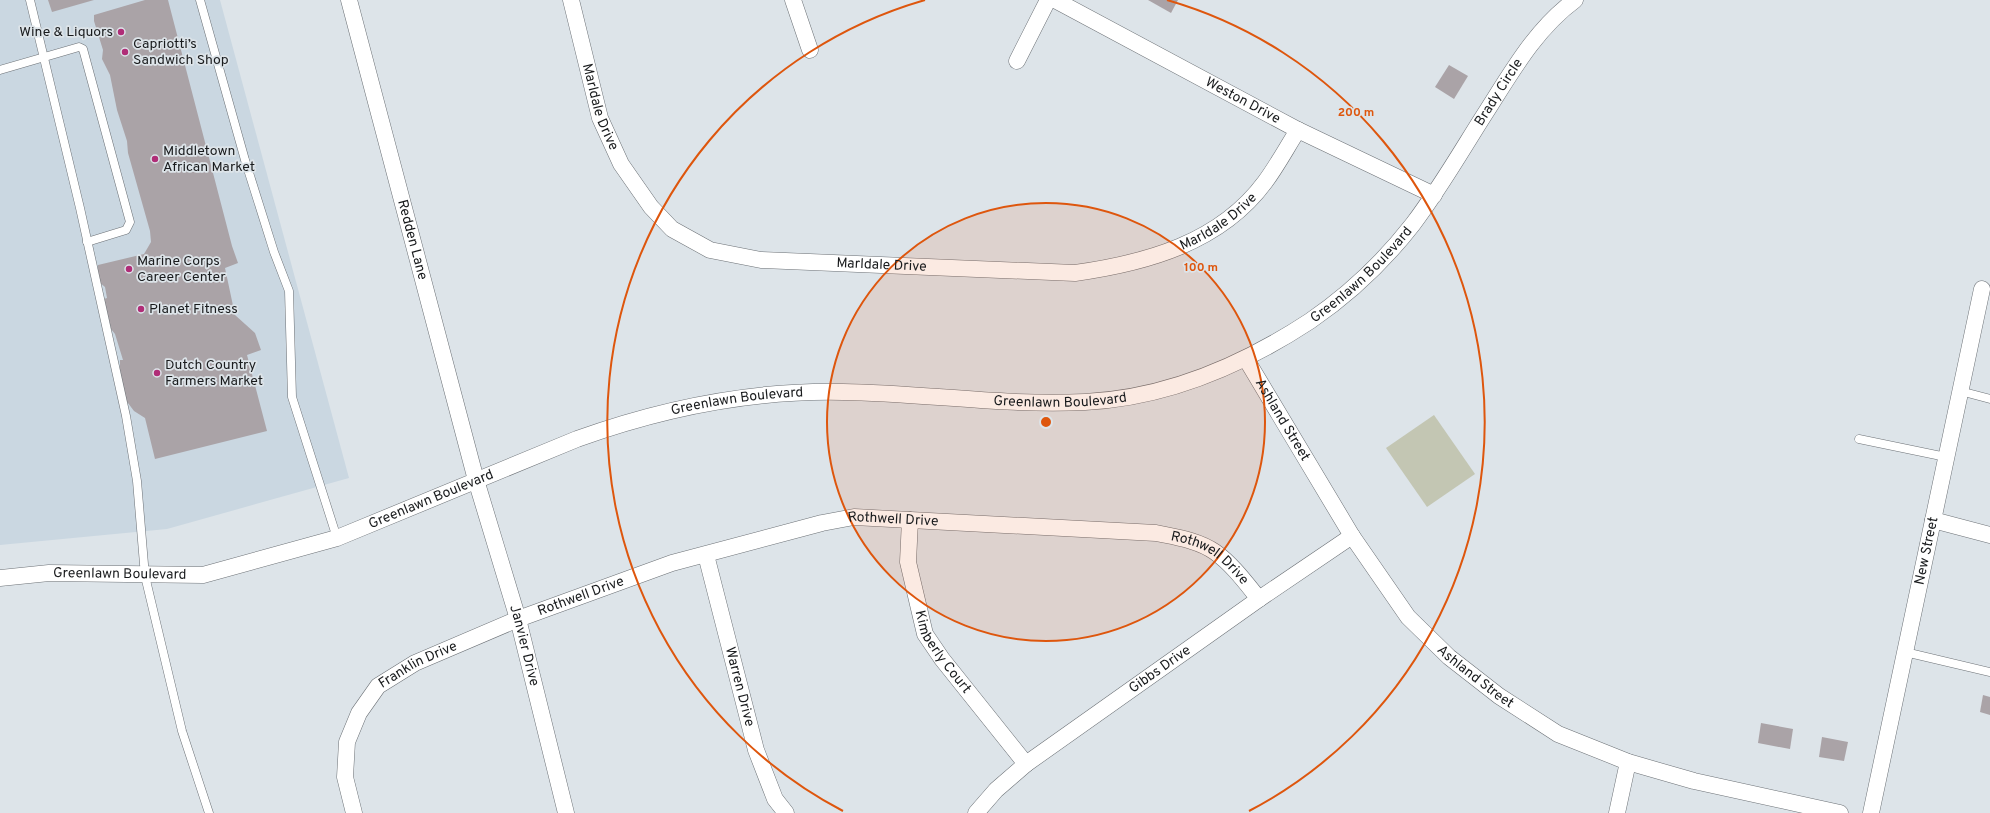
<svg xmlns="http://www.w3.org/2000/svg" width="1990" height="813" font-family="Overpass,sans-serif">
<style>
.built{fill:#cad7e1}
.green{fill:#c3c6b3}
.building{fill:#aaa3a7}
.lines{fill:none;stroke-linecap:round;stroke-linejoin:round}
.service-casing{stroke:#6c7176;stroke-width:9}
.minor-casing{stroke:#6c7176;stroke-width:17}
.service{stroke:#fff;stroke-width:8}
.minor{stroke:#fff;stroke-width:16}
.ring{fill:none;stroke:#de560d;stroke-width:2}
.poi-dot{fill:#b02d77;stroke:#dde4e9;stroke-width:1.5}
.labels{text-anchor:middle;dominant-baseline:central;stroke-width:3.5;stroke-linejoin:round;paint-order:stroke}
.poi-label{font-size:14px;fill:#191b1d;stroke:#dde4e9;text-anchor:start}
.street-label{font-size:14px;fill:#191b1d;stroke:#dde4e9}
.centre{fill:#de560d;stroke:#dde4e9;stroke-width:2}
.ring-label{font-size:12px;text-anchor:middle;font-weight:bold;fill:#de560d;stroke:#dde4e9;stroke-width:3.5;stroke-linejoin:round;paint-order:stroke}
</style>
<rect width="100%" height="100%" fill="#dde4e9"/>
<path class="built" d="M 0,0 L 220,0 L 349,478 L 167,529 L 0,545 Z"/>
<path class="green" d="M 1434,415 L 1475,474 L 1427,507 L 1386,448 Z"/>
<g class="building">
<path d="M 48,0 L 94,0 L 52,12 Z"/>
<path d="M 145,0 L 168,0 L 232,246 L 238,263 L 225,268 L 235,315 L 255,333 L 261,350 L 247,355 L 267,431 L 155,459 L 145,418 L 134,411 L 125,399 L 120,370 L 120,360 L 123,360 L 115,334 L 111,329 L 104,299 L 107,298 L 105,287 L 99,282 L 97,275 L 98,265 L 144,254 L 151,242 L 150,231 L 128,153 L 127,141 L 117,110 L 110,75 L 102,59 L 103,50 L 94,21 L 94,15 Z"/>
<path d="M 1148,0 L 1178,0 L 1171,13 Z"/>
<path d="M 1449,65 L 1468,76 L 1454,99 L 1435,87 Z"/>
<path d="M 1983,695 L 1990,697 L 1990,715 L 1980,712 Z"/>
<path d="M 1761,723 L 1793,729 L 1790,749 L 1758,743 Z"/>
<path d="M 1822,737 L 1848,742 L 1844,761 L 1819,757 Z"/>
</g>
<g class="lines">
<g class="service-casing">
<g id="service">
<path d="M 30,0 L 80,208 L 126,416 L 137,481 L 145,576 L 182,731 L 209,813"/>
<path d="M 200,0 L 245,160 L 274,252 L 289,291 L 292,397 L 337,538"/>
<path d="M 0,70 L 79,47 L 83,49 L 130,222 L 126,230 L 87,242"/>
<path d="M 1960,391 L 1990,399"/>
<path d="M 1859,439 L 1946,457"/>
<path d="M 1905,652 L 1990,672"/>
</g>
</g>
<g class="minor-casing">
<g id="minor">
<path id="s1" d="M 349,0 L 476,480 L 518,619 L 566,813"/>
<path id="s2" d="M 571,0 L 600,118 L 621,164 L 651,207 L 672,229 L 710,250 L 761,260 L 1075,273 C 1146,263 1220,243 1265,182 C 1277,166 1287,147 1298,130"/>
<path d="M 793,0 L 810,50"/>
<path id="s3" d="M 1055,0 L 1298,130 L 1434,195"/>
<path d="M 1017,61 L 1048,0"/>
<path id="s4" d="M 1246,359 L 1352,536 L 1408,617 L 1449,657 L 1499,696 L 1558,734 L 1628,762 L 1694,781 L 1840,813"/>
<path id="s5" d="M 910,520 L 908,562 L 925,634 L 942,659 L 1026,764"/>
<path d="M 1933,520 L 1990,535"/>
<path id="s6" d="M 706,555 L 756,750 L 775,799 L 786,813"/>
<path id="s7" d="M 0,578 L 49,573 L 203,575 L 337,538 L 577,439 C 663,408 751,390 843,392 C 923,393 1004,406 1085,402 C 1166,398 1243,365 1310,321 C 1348,295 1385,260 1413,224 C 1438,191 1459,155 1481,120 C 1509,77 1533,31 1575,0"/>
<path id="s8" d="M 354,813 L 345,777 L 347,742 L 359,713 L 378,686 L 415,663 L 518,619 L 672,563 L 822,523 L 854,517 L 1156,533 C 1175,537 1198,540 1215,552 C 1232,564 1246,583 1259,599"/>
<path id="s9" d="M 976,813 L 996,790 L 1026,764 L 1259,599 L 1352,536"/>
<path d="M 1617,813 L 1628,762"/>
<path id="s10" d="M 1871,813 L 1982,289"/>
</g>
</g>
<use href="#service" class="service"/>
<use href="#minor" class="minor"/>
</g>
<circle cx="1046" cy="422" r="219" fill="#de560d" fill-opacity=".12"/>
<g class="ring">
<circle cx="1046" cy="422" r="219"/>
<path d="M843 811A439 439 0 0 1 925 0M1167 0A439 439 0 0 1 1249 811"/>
</g>
<g class="poi-dot">
<circle cx="121" cy="32" r="4"/>
<circle cx="125" cy="52" r="4"/>
<circle cx="155" cy="159" r="4"/>
<circle cx="129" cy="269" r="4"/>
<circle cx="141" cy="309" r="4"/>
<circle cx="157" cy="373" r="4"/>
</g>
<g class="labels">
<g class="poi-label">
<text x="113" y="32" text-anchor="end">Wine &amp; Liquors</text>
<text x="133" y="44">Capriotti’s<tspan x="133" dy="16">Sandwich Shop</tspan></text>
<text x="163" y="151">Middletown<tspan x="163" dy="16">African Market</tspan></text>
<text x="137" y="261">Marine Corps<tspan x="137" dy="16">Career Center</tspan></text>
<text x="149" y="309">Planet Fitness</text>
<text x="165" y="365">Dutch Country<tspan x="165" dy="16">Farmers Market</tspan></text>
</g>
<g class="street-label">
<text stroke="none"><textPath href="#s7" startOffset="1657">Brady Circle</textPath></text>
<text stroke="none"><textPath href="#s3" startOffset="213">Weston Drive</textPath></text>
<text stroke="none"><textPath href="#s2" startOffset="111">Marldale Drive</textPath></text>
<text stroke="none"><textPath href="#s2" startOffset="819">Marldale Drive</textPath></text>
<text stroke="none"><textPath href="#s1" startOffset="248">Redden Lane</textPath></text>
<text stroke="none"><textPath href="#s2" startOffset="471">Marldale Drive</textPath></text>
<text stroke="none"><textPath href="#s7" startOffset="1427">Greenlawn Boulevard</textPath></text>
<text stroke="none"><textPath href="#s7" startOffset="1091">Greenlawn Boulevard</textPath></text>
<text stroke="none"><textPath href="#s7" startOffset="767">Greenlawn Boulevard</textPath></text>
<text stroke="none"><textPath href="#s4" startOffset="71">Ashland Street</textPath></text>
<text stroke="none"><textPath href="#s7" startOffset="444">Greenlawn Boulevard</textPath></text>
<text stroke="none"><textPath href="#s8" startOffset="683">Rothwell Drive</textPath></text>
<text stroke="none"><textPath href="#s10" startOffset="268">New Street</textPath></text>
<text stroke="none"><textPath href="#s8" startOffset="1007">Rothwell Drive</textPath></text>
<text stroke="none"><textPath href="#s7" startOffset="120">Greenlawn Boulevard</textPath></text>
<text stroke="none"><textPath href="#s8" startOffset="359">Rothwell Drive</textPath></text>
<text stroke="none"><textPath href="#s1" startOffset="669">Janvier Drive</textPath></text>
<text stroke="none"><textPath href="#s5" startOffset="140">Kimberly Court</textPath></text>
<text stroke="none"><textPath href="#s8" startOffset="182">Franklin Drive</textPath></text>
<text stroke="none"><textPath href="#s9" startOffset="234">Gibbs Drive</textPath></text>
<text stroke="none"><textPath href="#s4" startOffset="395">Ashland Street</textPath></text>
<text stroke="none"><textPath href="#s6" startOffset="136">Warren Drive</textPath></text>
</g>
</g>
<circle cx="1046" cy="422" r="6" class="centre"/>
<g class="ring-label">
<text x="1356" y="116">200 m</text>
<text x="1201" y="271">100 m</text>
</g>
</svg>
